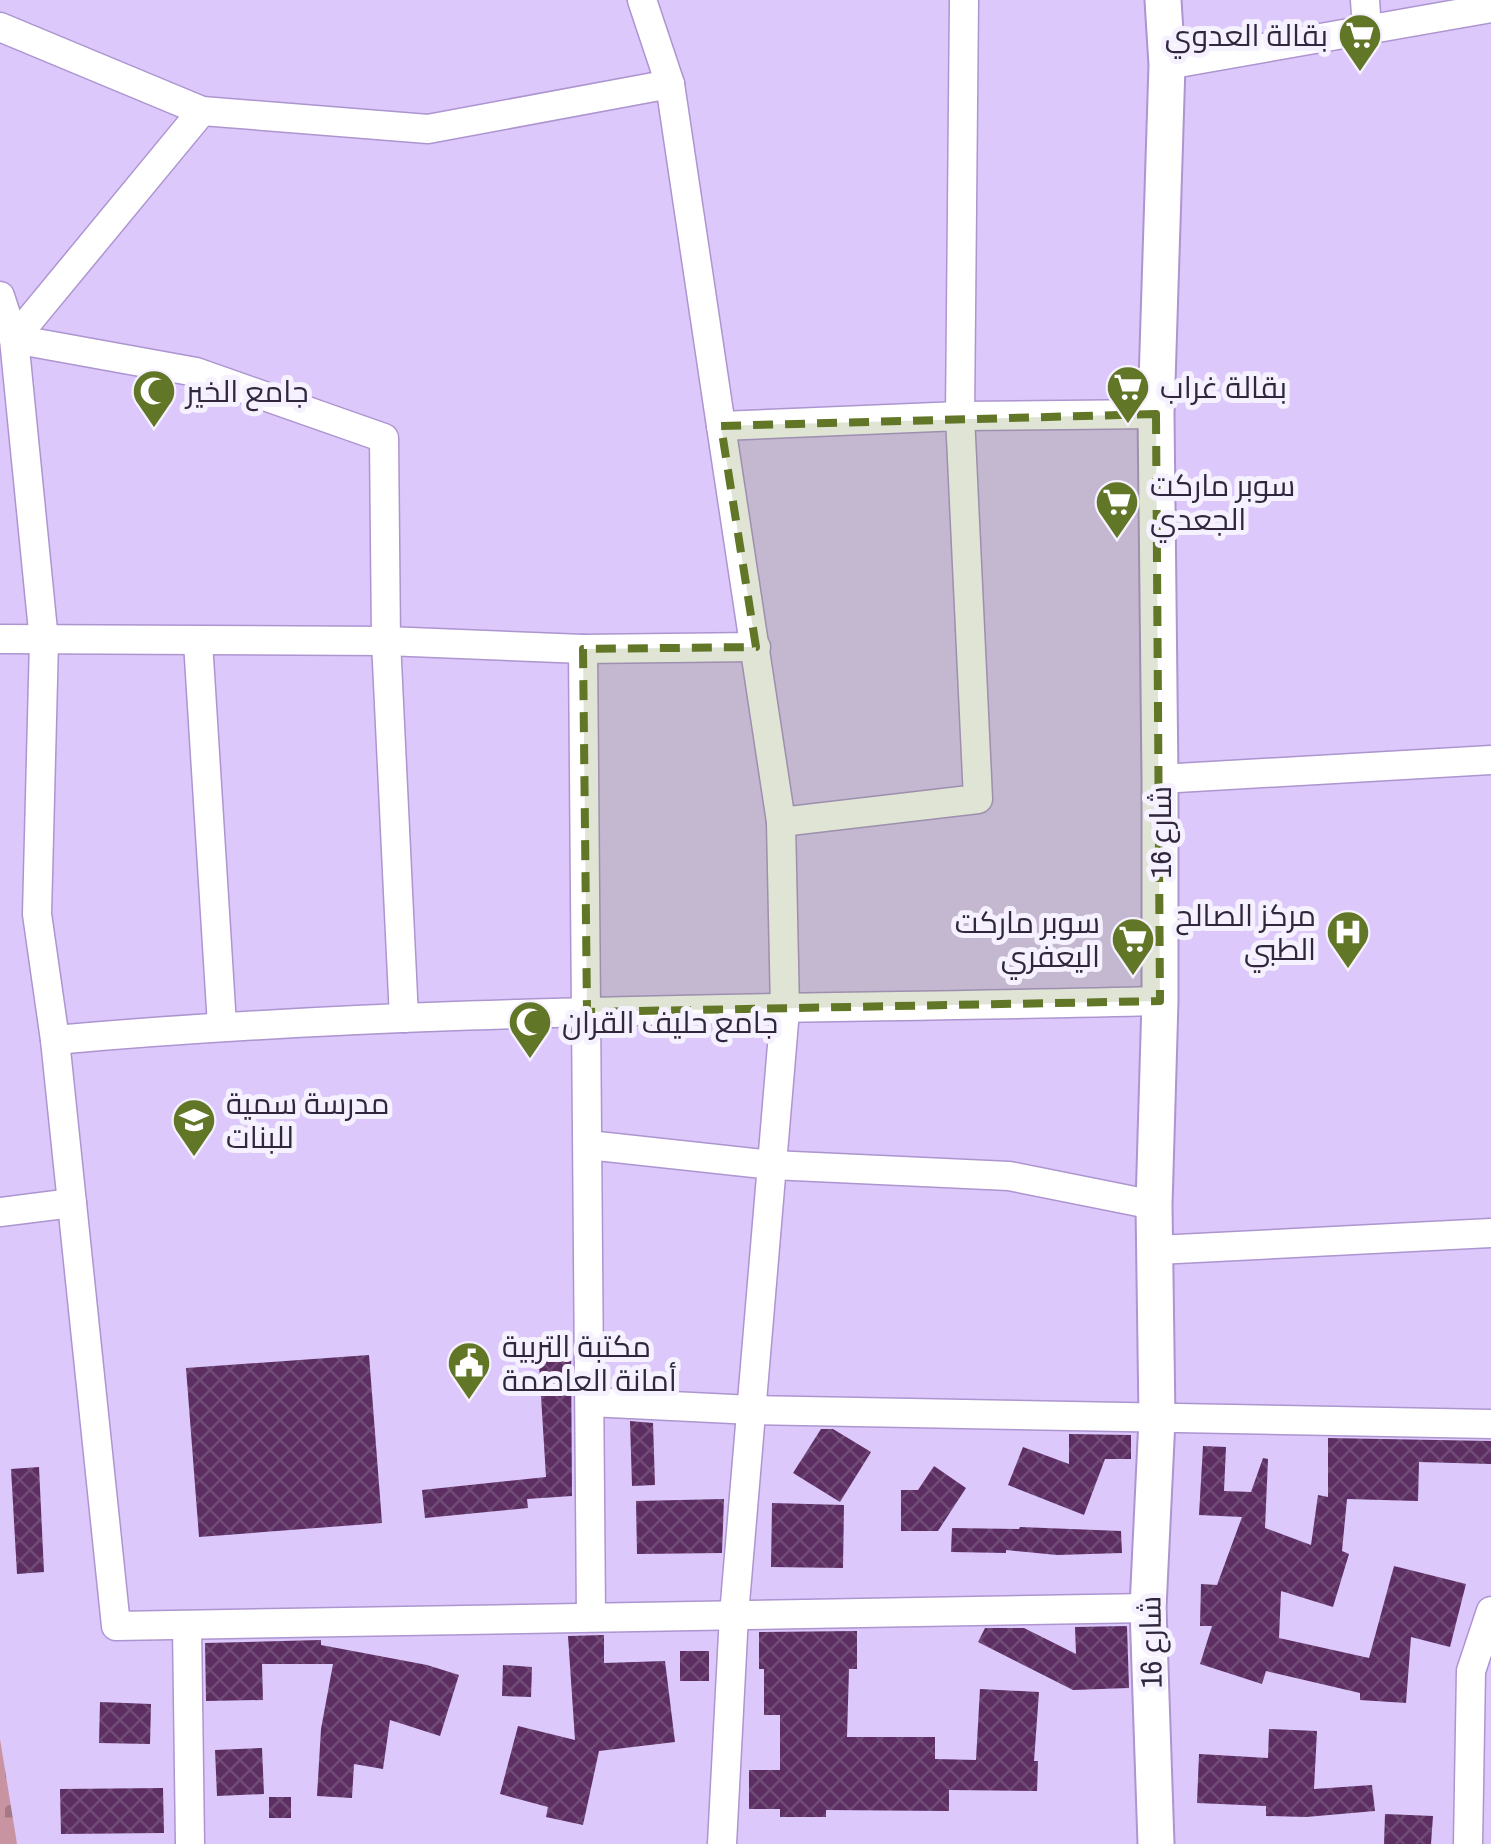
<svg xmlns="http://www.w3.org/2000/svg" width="1491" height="1844" font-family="'Archivo Narrow',Cairo,sans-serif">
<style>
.cemetery{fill:url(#cemetery-stones)}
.building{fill:url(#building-cross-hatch)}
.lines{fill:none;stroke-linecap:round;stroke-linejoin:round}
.minor-casing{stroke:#ad95d0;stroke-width:31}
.tertiary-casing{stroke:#ad95d0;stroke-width:39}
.minor{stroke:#fff;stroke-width:28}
.tertiary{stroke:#fff;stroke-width:35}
.marked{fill:#617626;fill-opacity:0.2;stroke:#617626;stroke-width:8;stroke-dasharray:20 12;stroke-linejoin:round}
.labels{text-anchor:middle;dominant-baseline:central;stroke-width:10;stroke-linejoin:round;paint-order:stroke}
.poi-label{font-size:30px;fill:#30263e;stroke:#f6f1fe;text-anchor:start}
.street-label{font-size:30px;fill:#30263e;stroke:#f6f1fe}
</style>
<defs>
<pattern id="cemetery-stones" width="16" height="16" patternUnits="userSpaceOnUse" patternTransform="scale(2.5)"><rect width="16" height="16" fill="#c894a1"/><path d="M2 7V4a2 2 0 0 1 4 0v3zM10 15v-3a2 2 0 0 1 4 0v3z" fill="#a37985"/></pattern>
<pattern id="building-cross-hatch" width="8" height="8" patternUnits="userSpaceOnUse" patternTransform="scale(2.5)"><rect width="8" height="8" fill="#5c2e62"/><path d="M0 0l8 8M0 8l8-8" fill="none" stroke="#704b76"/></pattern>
</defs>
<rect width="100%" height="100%" fill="#dcc8fb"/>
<path class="cemetery" d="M 0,1739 L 17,1844 L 0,1844 Z"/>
<g class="building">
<path d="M 571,1346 L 572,1496 L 527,1499 L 528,1508 L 425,1518 L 422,1490 L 546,1477 L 538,1348 Z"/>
<path d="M 369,1355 L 382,1523 L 199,1537 L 186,1368 Z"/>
<path d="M 630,1421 L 653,1423 L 655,1485 L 632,1486 Z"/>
<path d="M 821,1429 L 833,1429 L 871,1452 L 840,1502 L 793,1473 Z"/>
<path d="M 1069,1434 L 1131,1435 L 1131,1459 L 1105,1459 L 1084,1515 L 1008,1485 L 1023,1447 L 1069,1464 Z"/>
<path d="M 1328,1438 L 1491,1441 L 1491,1464 L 1419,1462 L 1418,1501 L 1347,1499 L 1342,1551 L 1349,1554 L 1333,1607 L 1281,1591 L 1279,1638 L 1369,1658 L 1394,1566 L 1466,1584 L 1450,1647 L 1411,1637 L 1406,1703 L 1360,1700 L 1360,1693 L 1266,1671 L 1262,1684 L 1200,1664 L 1212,1626 L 1200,1626 L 1201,1584 L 1217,1585 L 1242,1517 L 1199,1515 L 1203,1446 L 1226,1447 L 1224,1491 L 1251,1492 L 1263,1458 L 1268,1459 L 1265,1528 L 1311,1545 L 1318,1495 L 1328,1497 Z"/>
<path d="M 934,1466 L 966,1488 L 938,1531 L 901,1531 L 901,1490 L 918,1490 Z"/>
<path d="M 39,1467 L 44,1572 L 17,1574 L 11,1469 Z"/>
<path d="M 724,1499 L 722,1553 L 637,1554 L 636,1501 Z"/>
<path d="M 772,1503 L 844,1505 L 843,1568 L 771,1567 Z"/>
<path d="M 1020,1527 L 1121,1531 L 1122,1553 L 1057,1555 L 1006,1550 L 1006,1553 L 951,1552 L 952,1528 L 1019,1529 Z"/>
<path d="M 1127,1626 L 1129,1688 L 1073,1690 L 978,1642 L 985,1628 L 1024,1628 L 1076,1654 L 1075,1627 Z"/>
<path d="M 857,1631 L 857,1669 L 849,1669 L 847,1737 L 935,1737 L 935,1759 L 976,1760 L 980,1689 L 1039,1692 L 1034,1761 L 1038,1761 L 1037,1791 L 949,1790 L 949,1811 L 826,1810 L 826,1817 L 780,1817 L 780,1809 L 749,1809 L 749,1770 L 780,1770 L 780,1715 L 764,1715 L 764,1669 L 759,1669 L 759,1632 Z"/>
<path d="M 604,1635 L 604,1663 L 665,1661 L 675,1742 L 599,1751 L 583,1825 L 546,1817 L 548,1807 L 500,1794 L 518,1726 L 575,1740 L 568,1636 Z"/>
<path d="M 321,1640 L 321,1645 L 427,1665 L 459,1675 L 440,1736 L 390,1720 L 383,1769 L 354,1764 L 352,1798 L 317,1796 L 321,1729 L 333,1664 L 262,1664 L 263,1700 L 206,1701 L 205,1643 Z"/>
<rect x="680" y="1651" width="29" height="30"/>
<path d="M 503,1665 L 532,1667 L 531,1697 L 502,1696 Z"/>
<path d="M 100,1702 L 151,1704 L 150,1744 L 99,1743 Z"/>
<path d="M 1269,1729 L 1317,1731 L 1314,1789 L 1372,1785 L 1375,1811 L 1306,1817 L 1266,1816 L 1266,1806 L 1197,1803 L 1199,1754 L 1268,1758 Z"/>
<path d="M 262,1748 L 264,1794 L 217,1796 L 215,1750 Z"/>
<path d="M 163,1788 L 164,1833 L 61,1834 L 60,1789 Z"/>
<rect x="269" y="1797" width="22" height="21"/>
<path d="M 1385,1814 L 1433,1816 L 1431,1844 L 1384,1844 Z"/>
</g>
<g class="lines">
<g class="minor-casing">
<g id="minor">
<path d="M 642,0 L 670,84 L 721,426 L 960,416 L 978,799 L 781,822"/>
<path d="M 964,0 L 960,416 L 1156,414"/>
<path d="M 1365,0 L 1367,29"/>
<path d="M 0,27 L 202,111 L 428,129 L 670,84"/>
<path d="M 1167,65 L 1491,8"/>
<path d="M 202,111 L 14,339 L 196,372 L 384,438 L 386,641 L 404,1018"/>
<path d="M 0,296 L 14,339 L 44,641 L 37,914 L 55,1040 L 116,1626 L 1148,1608"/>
<path d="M 721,426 L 781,822 L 785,1010 L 734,1615 L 722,1844"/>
<path d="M 0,639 L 386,641 L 583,649 L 756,647"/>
<path d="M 198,642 L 222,1025"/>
<path d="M 583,649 L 591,1617"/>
<path d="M 1160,779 L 1491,760"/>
<path d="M 55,1040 C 422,1007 792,1010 1160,1001"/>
<path d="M 588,1145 L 772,1165 L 1009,1176 L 1154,1205"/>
<path d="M 0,1212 L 72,1203"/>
<path d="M 1157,1250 L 1491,1233"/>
<path d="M 590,1402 L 753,1410 L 1491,1424"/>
<path d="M 187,1626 L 190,1844"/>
<path d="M 1468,1844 L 1471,1671 L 1491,1611"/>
</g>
</g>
<g class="tertiary-casing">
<path id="tertiary" d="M 1156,1844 L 1148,1608 L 1157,1419 L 1154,1205 L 1160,1001 L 1160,779 L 1156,414 L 1167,65 L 1163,0"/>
</g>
<use href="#minor" class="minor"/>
<use href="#tertiary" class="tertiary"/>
</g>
<path class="marked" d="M 1156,414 L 1160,1001 L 587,1012 L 583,649 L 756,647 L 721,426 Z"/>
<defs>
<g id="supermarket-pin" transform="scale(2.25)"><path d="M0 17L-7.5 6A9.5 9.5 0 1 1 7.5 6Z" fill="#617626" stroke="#f6f1fe"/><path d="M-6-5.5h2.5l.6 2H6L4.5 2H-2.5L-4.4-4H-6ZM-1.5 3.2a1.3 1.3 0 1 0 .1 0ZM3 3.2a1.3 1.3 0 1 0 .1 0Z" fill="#fff"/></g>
<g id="mosque-pin" transform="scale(2.25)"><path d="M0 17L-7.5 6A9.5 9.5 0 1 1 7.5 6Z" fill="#617626" stroke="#f6f1fe"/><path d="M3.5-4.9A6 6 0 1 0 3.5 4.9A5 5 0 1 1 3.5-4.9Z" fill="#fff"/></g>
<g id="hospital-pin" transform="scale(2.25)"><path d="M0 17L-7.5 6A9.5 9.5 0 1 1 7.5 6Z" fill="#617626" stroke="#f6f1fe"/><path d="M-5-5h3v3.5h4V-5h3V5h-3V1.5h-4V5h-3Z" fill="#fff"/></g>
<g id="school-pin" transform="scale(2.25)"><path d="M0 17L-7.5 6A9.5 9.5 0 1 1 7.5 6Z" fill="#617626" stroke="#f6f1fe"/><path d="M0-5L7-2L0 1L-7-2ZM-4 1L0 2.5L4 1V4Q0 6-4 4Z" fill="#fff"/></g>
<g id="civic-pin" transform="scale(2.25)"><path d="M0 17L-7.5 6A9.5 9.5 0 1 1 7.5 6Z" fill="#617626" stroke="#f6f1fe"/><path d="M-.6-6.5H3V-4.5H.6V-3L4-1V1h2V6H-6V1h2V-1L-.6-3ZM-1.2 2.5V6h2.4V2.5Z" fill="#fff"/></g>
</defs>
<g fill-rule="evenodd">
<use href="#supermarket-pin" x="1360" y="35"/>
<use href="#supermarket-pin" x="1128" y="387"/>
<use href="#mosque-pin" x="154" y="391"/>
<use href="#supermarket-pin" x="1117" y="502"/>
<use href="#hospital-pin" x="1348" y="932"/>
<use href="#supermarket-pin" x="1133" y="939"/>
<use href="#mosque-pin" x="530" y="1022"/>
<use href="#school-pin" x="194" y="1120"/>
<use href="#civic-pin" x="469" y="1363"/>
</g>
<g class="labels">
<g class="poi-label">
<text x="1328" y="35" text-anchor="end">بقالة العدوي</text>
<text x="1160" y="387">بقالة غراب</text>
<text x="186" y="391">جامع الخير</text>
<text x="1150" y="485">سوبر ماركت<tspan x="1150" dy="34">الجعدي</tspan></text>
<text x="1316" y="915" text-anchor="end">مركز الصالح<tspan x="1316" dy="34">الطبي</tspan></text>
<text x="1100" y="922" text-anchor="end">سوبر ماركت<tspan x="1100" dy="34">اليعفري</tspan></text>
<text x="562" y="1022">جامع حليف القران</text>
<text x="226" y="1103">مدرسة سمية<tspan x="226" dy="34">للبنات</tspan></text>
<text x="502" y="1346">مكتبة التربية<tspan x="502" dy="34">أمانة العاصمة</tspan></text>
</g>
<g class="street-label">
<text transform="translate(1160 832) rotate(-90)">شارع 16</text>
<text transform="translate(1150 1642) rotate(-91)">شارع 16</text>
</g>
</g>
</svg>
